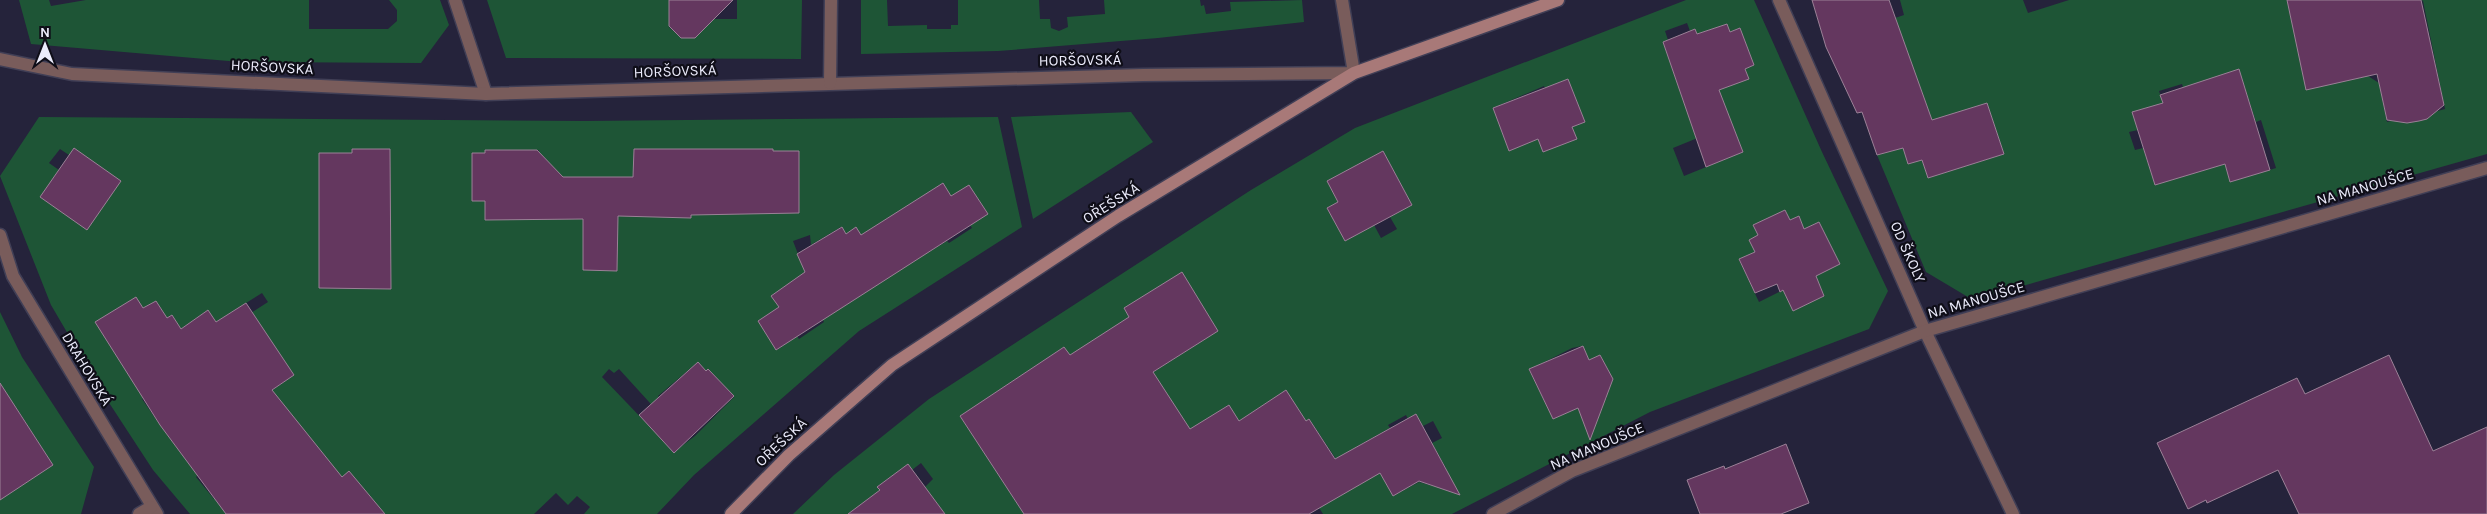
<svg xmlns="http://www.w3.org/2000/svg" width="2487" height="514" font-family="Karla,sans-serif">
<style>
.green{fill:#1e5536;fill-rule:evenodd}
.building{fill:#64375f;stroke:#9b8197}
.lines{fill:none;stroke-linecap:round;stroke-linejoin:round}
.street-casing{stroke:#413f56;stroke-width:15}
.secondary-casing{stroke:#413f56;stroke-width:15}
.street{stroke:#795c5b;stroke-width:12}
.secondary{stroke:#a87978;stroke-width:12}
.labels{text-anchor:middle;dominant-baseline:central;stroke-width:4.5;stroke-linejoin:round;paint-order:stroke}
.street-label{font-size:15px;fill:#ebebfb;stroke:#0f0e18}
</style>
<rect width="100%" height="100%" fill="#25233b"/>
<g class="green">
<path d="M 19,0 L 49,0 L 51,6 L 86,0 L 309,0 L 309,29 L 388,29 L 397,21 L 397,10 L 389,0 L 440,0 L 449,25 L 421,63 L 240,62 L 31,44 Z"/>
<path d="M 487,0 L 669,0 L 669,27 L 681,38 L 695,38 L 706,19 L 737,19 L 737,0 L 802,0 L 801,59 L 506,58 Z"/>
<path d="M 861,0 L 887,0 L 888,26 L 927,25 L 927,29 L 951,29 L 951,25 L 958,25 L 958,0 L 1039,0 L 1040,19 L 1050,19 L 1051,28 L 1059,31 L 1068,27 L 1067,17 L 1105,14 L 1104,0 L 1200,0 L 1201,6 L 1204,5 L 1206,14 L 1231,11 L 1230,2 L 1302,0 L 1304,22 L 1158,38 L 998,51 L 861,54 Z"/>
<path d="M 1686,0 L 1754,0 L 1822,152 L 1888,291 L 1869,329 L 1650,412 L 1452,514 L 1323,514 L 1318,506 L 1142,514 L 1064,347 L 960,416 L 1024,514 L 945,514 L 925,487 L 933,479 L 921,463 L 912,470 L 907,465 L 878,486 L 880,490 L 848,514 L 793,514 L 834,475 L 929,399 L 1251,190 L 1355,128 ZM 1687,23 L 1690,31 L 1695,29 L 1697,34 L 1730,32 L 1740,28 L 1754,65 L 1745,69 L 1748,79 L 1684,103 L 1663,42 L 1668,40 L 1665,31 ZM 1568,79 L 1585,122 L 1572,127 L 1577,139 L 1543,152 L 1538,139 L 1509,150 L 1493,108 L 1544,86 L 1545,88 ZM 1732,124 L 1743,152 L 1684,176 L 1673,148 ZM 1383,151 L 1412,205 L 1390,217 L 1397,229 L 1381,238 L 1374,225 L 1345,241 L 1327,208 L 1338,202 L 1327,181 ZM 1785,210 L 1790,220 L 1799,217 L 1804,229 L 1819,222 L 1839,264 L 1816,276 L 1824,296 L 1793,310 L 1783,290 L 1759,302 L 1739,260 L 1755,252 L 1750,240 L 1758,235 L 1754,225 ZM 1182,273 L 1218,331 L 1149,375 L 1117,325 L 1129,317 L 1124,308 ZM 1582,346 L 1589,360 L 1600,355 L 1609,371 L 1598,376 L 1607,398 L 1604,400 L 1602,409 L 1591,414 L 1583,410 L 1579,411 L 1578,408 L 1553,419 L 1529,370 L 1572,348 ZM 1286,390 L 1306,421 L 1310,420 L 1344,471 L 1191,430 L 1228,405 L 1239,421 ZM 1416,414 L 1423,426 L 1433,421 L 1442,438 L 1432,443 L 1446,468 L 1441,481 L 1433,486 L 1419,482 L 1393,496 L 1380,473 L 1356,447 L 1390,428 L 1388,425 L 1406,415 L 1408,419 Z"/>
<path d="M 1900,0 L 2023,0 L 2028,13 L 2069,0 L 2287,0 L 2307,89 L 2368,76 L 2379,83 L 2387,122 L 2398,119 L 2407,123 L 2419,121 L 2427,119 L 2434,112 L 2445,109 L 2423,1 L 2421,0 L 2487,0 L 2487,154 L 1973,300 L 1926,272 L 1877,155 L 1903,148 L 1908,164 L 1922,160 L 1928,178 L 2004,154 L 1987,104 L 1928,121 L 1886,21 L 1904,15 ZM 2239,70 L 2256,122 L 2261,120 L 2276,168 L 2230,182 L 2225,164 L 2155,185 L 2143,148 L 2135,150 L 2129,132 L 2138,130 L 2163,103 L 2159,91 L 2182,84 L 2186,97 Z"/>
<path d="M 1131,112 L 1153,142 L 1033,219 L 1011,117 Z"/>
<path d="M 39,117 L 585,121 L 998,117 L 1022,227 L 859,331 L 694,475 L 657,514 L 584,514 L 590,507 L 577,496 L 568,505 L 556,493 L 534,514 L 385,514 L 331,487 L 198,475 L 196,477 L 214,499 L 216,498 L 230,514 L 190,514 L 153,470 L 102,392 L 51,305 L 0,176 ZM 60,149 L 69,155 L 74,149 L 41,197 L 59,170 L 49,163 ZM 634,149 L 692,151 L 691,218 L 631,216 ZM 773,149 L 773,151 L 799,151 L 799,190 L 715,183 ZM 485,150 L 539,150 L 539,156 L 543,156 L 548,162 L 548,177 L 485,201 L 472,201 L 472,153 L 485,153 ZM 603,177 L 625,177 L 624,215 L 618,216 L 583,270 L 583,215 ZM 943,183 L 951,196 L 969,185 L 988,214 L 970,225 L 972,228 L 949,243 L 947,241 L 929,252 L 901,210 ZM 841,227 L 846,234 L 856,228 L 869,248 L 823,320 L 824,322 L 799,339 L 797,336 L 777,350 L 758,321 L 779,307 L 805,272 L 793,241 L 810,235 L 811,245 ZM 320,262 L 391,263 L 391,289 L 320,288 ZM 262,293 L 268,302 L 213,337 L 174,415 L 160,425 L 142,399 L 145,396 L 95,322 L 135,298 L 143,308 L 156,301 L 167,318 L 172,315 L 181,329 L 208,310 L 216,322 ZM 281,356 L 294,375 L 241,412 L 227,391 ZM 698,362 L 706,371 L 708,369 L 734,397 L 695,436 L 674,452 L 602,377 L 609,369 L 614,373 L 619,369 L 660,414 L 668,407 L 658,396 Z"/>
<path d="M 0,312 L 22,357 L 94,467 L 81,514 L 0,514 L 0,486 L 7,495 L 53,465 L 16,407 L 0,417 Z"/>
</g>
<g class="building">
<path d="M 669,0 L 733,0 L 695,38 L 681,38 L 669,26 Z"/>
<path d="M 1812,0 L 1889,0 L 1932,120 L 1987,103 L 2004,154 L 1928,178 L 1922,160 L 1908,164 L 1903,148 L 1877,155 L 1862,112 L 1857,113 L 1826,47 Z"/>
<path d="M 2287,0 L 2421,0 L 2444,105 L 2427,119 L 2419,121 L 2407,123 L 2387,120 L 2377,74 L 2306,90 Z"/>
<path d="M 1727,24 L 1730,32 L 1740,28 L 1754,65 L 1745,69 L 1749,79 L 1719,90 L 1743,152 L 1706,167 L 1663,42 L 1695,29 L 1697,34 Z"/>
<path d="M 2239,69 L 2270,170 L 2230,182 L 2225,164 L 2155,185 L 2132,112 L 2163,103 L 2160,95 Z"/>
<path d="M 1568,79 L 1585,122 L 1572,127 L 1577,139 L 1543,152 L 1538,139 L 1509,151 L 1493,108 Z"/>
<path d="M 74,148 L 121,181 L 87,230 L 40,197 Z"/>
<path d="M 352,149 L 390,149 L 391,289 L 319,288 L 319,153 L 352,153 Z"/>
<path d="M 634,149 L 773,149 L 773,151 L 799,151 L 799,213 L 691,215 L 691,218 L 618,216 L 617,271 L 583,270 L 583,219 L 485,220 L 485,201 L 472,201 L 472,153 L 485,153 L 485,150 L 537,150 L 563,177 L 633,177 Z"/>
<path d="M 1383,151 L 1412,205 L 1345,241 L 1327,208 L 1338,202 L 1327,181 Z"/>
<path d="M 943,183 L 951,196 L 969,185 L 988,214 L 776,350 L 758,321 L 779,307 L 771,296 L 805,272 L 797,254 L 842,227 L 846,234 L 856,227 L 861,235 Z"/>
<path d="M 1785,210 L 1790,220 L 1799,216 L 1804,229 L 1819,222 L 1840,264 L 1816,276 L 1824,296 L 1793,311 L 1783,290 L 1780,292 L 1777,284 L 1755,293 L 1739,259 L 1755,252 L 1749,240 L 1758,235 L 1753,225 Z"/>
<path d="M 1182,272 L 1218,331 L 1153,372 L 1190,429 L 1229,405 L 1239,421 L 1286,390 L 1306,421 L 1309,419 L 1335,459 L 1416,414 L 1460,495 L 1419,481 L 1393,496 L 1380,473 L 1309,514 L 1024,514 L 960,416 L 1064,347 L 1070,355 L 1129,317 L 1124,308 Z"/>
<path d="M 136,297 L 143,308 L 156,301 L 167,318 L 172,315 L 181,329 L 208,310 L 216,322 L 246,303 L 294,375 L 272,390 L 342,477 L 349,471 L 385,514 L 226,514 L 160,425 L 95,322 Z"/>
<path d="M 1583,346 L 1589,360 L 1600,355 L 1613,379 L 1590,440 L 1578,408 L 1553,419 L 1529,369 Z"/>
<path d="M 2389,355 L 2433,451 L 2487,427 L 2487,514 L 2299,514 L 2278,470 L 2207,503 L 2206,500 L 2188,509 L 2157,443 L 2297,378 L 2305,394 Z"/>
<path d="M 698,362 L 706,371 L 708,369 L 734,396 L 674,453 L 639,415 Z"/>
<path d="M 0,383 L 53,465 L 0,500 Z"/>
<path d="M 1786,444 L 1809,503 L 1781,514 L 1700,514 L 1687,480 L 1724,466 L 1725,469 Z"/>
<path d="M 908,464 L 945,514 L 848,514 L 880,490 L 877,487 Z"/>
</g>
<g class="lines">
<g class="street-casing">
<g id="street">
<path d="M 455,0 L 486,94"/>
<path d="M 1779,0 L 1925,331 L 2013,514"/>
<path d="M 0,59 L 72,74 L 486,94 L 1143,75 L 1354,73 L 1342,0"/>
<path d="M 830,83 L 831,0"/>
<path d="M 0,235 L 13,276 L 157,514"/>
<path d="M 139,514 L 151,507"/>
<path d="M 1493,514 L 1572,471 L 1925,331 L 2487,168"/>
</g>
</g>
<g class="secondary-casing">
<path id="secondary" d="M 731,514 L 789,455 L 892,365 L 1118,216 L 1354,73 L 1558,0"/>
</g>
<use href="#street" class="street"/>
<use href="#secondary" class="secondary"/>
</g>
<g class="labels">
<g class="street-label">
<text transform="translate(1080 60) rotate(-1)">HORŠOVSKÁ</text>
<text transform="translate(272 67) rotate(3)">HORŠOVSKÁ</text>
<text transform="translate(675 71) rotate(-2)">HORŠOVSKÁ</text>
<text transform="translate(2365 187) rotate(-16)">NA MANOUŠCE</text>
<text transform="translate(1111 203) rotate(-32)">OŘEŠSKÁ</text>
<text transform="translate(1908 252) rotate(66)">OD ŠKOLY</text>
<text transform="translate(1976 300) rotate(-16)">NA MANOUŠCE</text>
<text transform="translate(87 369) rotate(59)">DRAHOVSKÁ</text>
<text transform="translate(781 442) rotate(-43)">OŘEŠSKÁ</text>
<text transform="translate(1597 446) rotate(-23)">NA MANOUŠCE</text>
</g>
</g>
<g transform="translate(45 45)" stroke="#0f0e18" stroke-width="4" paint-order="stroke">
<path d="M0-4L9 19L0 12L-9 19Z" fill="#ebebfb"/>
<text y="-8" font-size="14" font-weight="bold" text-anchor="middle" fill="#ebebfb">N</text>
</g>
</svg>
